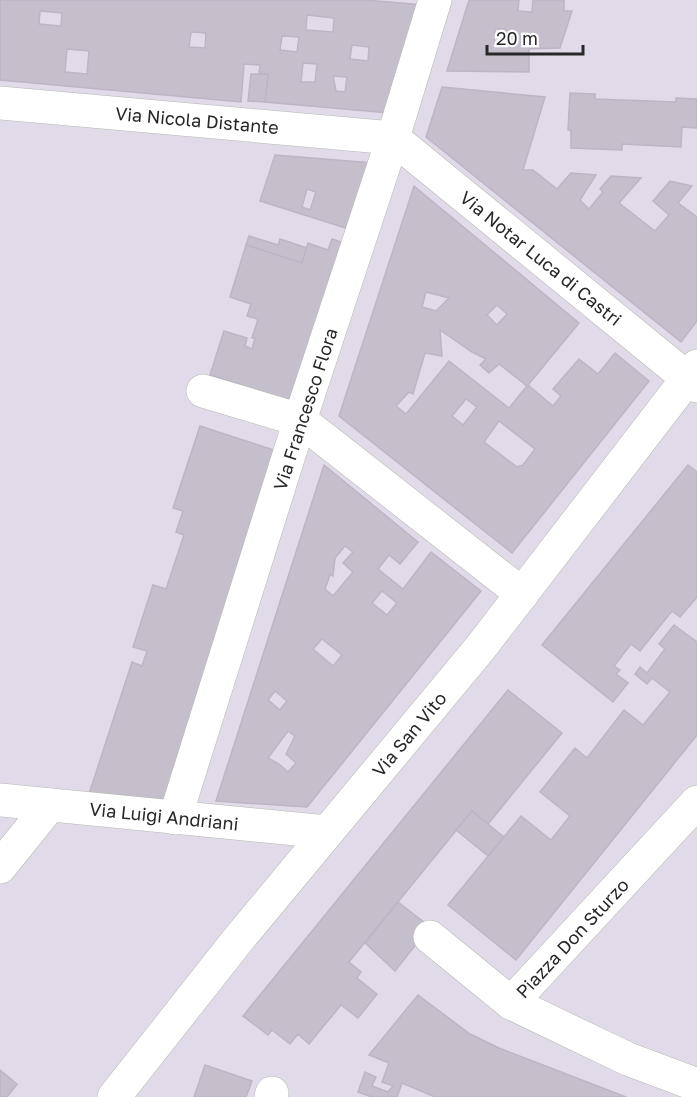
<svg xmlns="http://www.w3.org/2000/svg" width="697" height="1097" font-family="'Golos Text',sans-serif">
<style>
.building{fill:#c5bfcc;stroke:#bdb4c4;stroke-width:1.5;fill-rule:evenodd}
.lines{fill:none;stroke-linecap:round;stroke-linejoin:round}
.street-casing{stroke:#b2bbae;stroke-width:34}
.secondary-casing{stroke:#b2bbae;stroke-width:34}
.street{stroke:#fff;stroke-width:33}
.secondary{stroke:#fff;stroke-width:33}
.labels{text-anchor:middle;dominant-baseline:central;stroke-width:4.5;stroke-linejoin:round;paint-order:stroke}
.street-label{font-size:18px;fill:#282828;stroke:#fff}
</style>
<rect width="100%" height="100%" fill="#e1dae9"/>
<g class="building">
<path d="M 0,0 L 366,0 L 423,5 L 389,113 L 265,102 L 268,74 L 259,74 L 260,65 L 244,64 L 241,102 L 0,80 ZM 40,11 L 62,13 L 61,26 L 39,24 ZM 307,15 L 334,18 L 333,32 L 306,30 ZM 191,32 L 206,33 L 205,48 L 189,47 ZM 282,36 L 299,37 L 297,52 L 280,50 ZM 352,45 L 369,47 L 368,61 L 350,59 ZM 67,49 L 89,51 L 87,74 L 65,72 ZM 303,63 L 317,64 L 315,82 L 301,82 ZM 333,76 L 347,77 L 345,92 L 336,91 Z"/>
<path d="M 469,0 L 519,0 L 518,11 L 532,12 L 533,0 L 564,0 L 564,11 L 572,11 L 560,48 L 529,49 L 529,72 L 447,71 ZM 495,29 L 506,29 L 505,46 L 494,46 Z"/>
<path d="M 251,74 L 268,74 L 265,102 L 248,101 Z"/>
<path d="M 442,87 L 545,97 L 523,170 L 533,170 L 557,189 L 571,173 L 596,175 L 580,200 L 589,209 L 603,192 L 600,189 L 611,176 L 641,178 L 619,203 L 655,231 L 669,215 L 653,201 L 670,181 L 692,186 L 678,203 L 697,217 L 697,321 L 681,342 L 426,137 Z"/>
<path d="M 570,93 L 595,94 L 595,99 L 676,102 L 676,98 L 697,99 L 697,128 L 682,127 L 681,147 L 622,144 L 622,150 L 571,148 L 571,130 L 568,130 Z"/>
<path d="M 275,155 L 373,163 L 352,230 L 260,201 ZM 307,189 L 316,192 L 310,210 L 302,207 Z"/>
<path d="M 414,186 L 579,323 L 528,385 L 553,406 L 561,396 L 553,389 L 579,359 L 598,374 L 615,353 L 649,381 L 512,553 L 339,416 ZM 426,292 L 449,298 L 436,311 L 422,307 ZM 497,305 L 507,314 L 497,325 L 487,315 ZM 440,330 L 472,352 L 486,359 L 480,365 L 489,373 L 499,364 L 527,386 L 509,408 L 449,361 L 406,414 L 396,406 L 409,392 L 413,394 L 425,353 L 442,356 ZM 466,399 L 477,407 L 463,425 L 452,416 ZM 499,421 L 535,449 L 523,465 L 517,467 L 484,442 Z"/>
<path d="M 249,236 L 278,245 L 280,239 L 307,248 L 302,263 L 246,245 Z"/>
<path d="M 332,239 L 347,244 L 297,403 L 210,375 L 224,331 L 247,338 L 245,346 L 252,349 L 255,338 L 252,338 L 258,319 L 247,316 L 251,304 L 230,297 L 246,245 L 302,263 L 308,243 L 328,250 Z"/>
<path d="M 200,426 L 283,453 L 170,800 L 89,794 L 132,662 L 142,666 L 147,651 L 133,647 L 153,585 L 166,589 L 184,535 L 176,532 L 183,511 L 173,508 Z"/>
<path d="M 324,465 L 418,542 L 400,564 L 389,555 L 378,569 L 403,589 L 431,552 L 481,591 L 307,807 L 216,801 ZM 345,546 L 353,552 L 343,563 L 353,572 L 333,596 L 325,589 L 330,575 L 333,576 L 335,558 ZM 382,591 L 397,603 L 387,615 L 372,603 ZM 322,639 L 342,655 L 333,666 L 313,649 ZM 275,691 L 287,701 L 280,710 L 268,700 ZM 288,731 L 295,736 L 286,754 L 296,763 L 288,772 L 279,764 L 268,758 Z"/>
<path d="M 688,465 L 697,472 L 697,597 L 680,617 L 672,611 L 640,651 L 631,644 L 614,666 L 620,670 L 616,674 L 628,683 L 613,702 L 542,645 Z"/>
<path d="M 674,625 L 697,642 L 697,735 L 516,960 L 448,905 L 521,816 L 551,840 L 570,816 L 540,792 L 575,748 L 587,758 L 624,710 L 643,725 L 670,692 L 652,678 L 647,684 L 635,674 L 640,667 L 647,673 L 665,649 L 659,644 Z"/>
<path d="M 508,690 L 562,733 L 488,824 L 472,811 L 349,962 L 361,972 L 357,978 L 377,994 L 358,1018 L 341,1005 L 309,1044 L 298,1034 L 290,1044 L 272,1030 L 268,1035 L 243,1016 Z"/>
<path d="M 472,811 L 504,837 L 488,856 L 456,830 Z"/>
<path d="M 398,902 L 430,927 L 395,971 L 365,943 Z"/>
<path d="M 418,995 L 470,1034 L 499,1048 L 626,1097 L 435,1097 L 402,1083 L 397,1097 L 372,1097 L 358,1092 L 365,1072 L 376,1077 L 372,1086 L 388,1092 L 393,1086 L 382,1082 L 389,1063 L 369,1055 Z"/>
<path d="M 205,1065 L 252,1081 L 246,1097 L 194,1097 Z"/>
<path d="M 0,1070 L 17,1084 L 7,1097 L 0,1097 Z"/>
</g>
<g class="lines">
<g class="street-casing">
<g id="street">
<path d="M 0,103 L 393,138 L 697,386"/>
<path d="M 203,391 L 300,420 L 522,594"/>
<path d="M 0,800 L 327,832"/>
<path d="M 697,802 L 511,1003 L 628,1059 L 697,1085"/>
<path d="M 175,818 L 300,420 L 393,138 L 435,0"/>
<path d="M 0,867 L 50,805"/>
<path d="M 430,937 L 511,1003"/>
<path d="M 271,1097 L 272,1093"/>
</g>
</g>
<g class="secondary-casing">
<path id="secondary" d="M 114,1097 L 237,941 L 481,647 L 697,366"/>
</g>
<use href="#street" class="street"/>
<use href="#secondary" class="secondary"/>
</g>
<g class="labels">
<g class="street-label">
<text transform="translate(197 120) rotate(5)">Via Nicola Distante</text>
<text transform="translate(541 258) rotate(39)">Via Notar Luca di Castri</text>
<text transform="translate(305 409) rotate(-72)">Via Francesco Flora</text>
<text transform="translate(409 734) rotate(-50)">Via San Vito</text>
<text transform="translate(164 816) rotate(6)">Via Luigi Andriani</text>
<text transform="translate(572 938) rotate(-47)">Piazza Don Sturzo</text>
</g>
</g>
<path d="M487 45v9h96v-9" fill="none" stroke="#282828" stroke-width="3"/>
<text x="496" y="45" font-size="18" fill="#282828" stroke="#ffffff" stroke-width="4.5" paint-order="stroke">20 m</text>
</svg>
